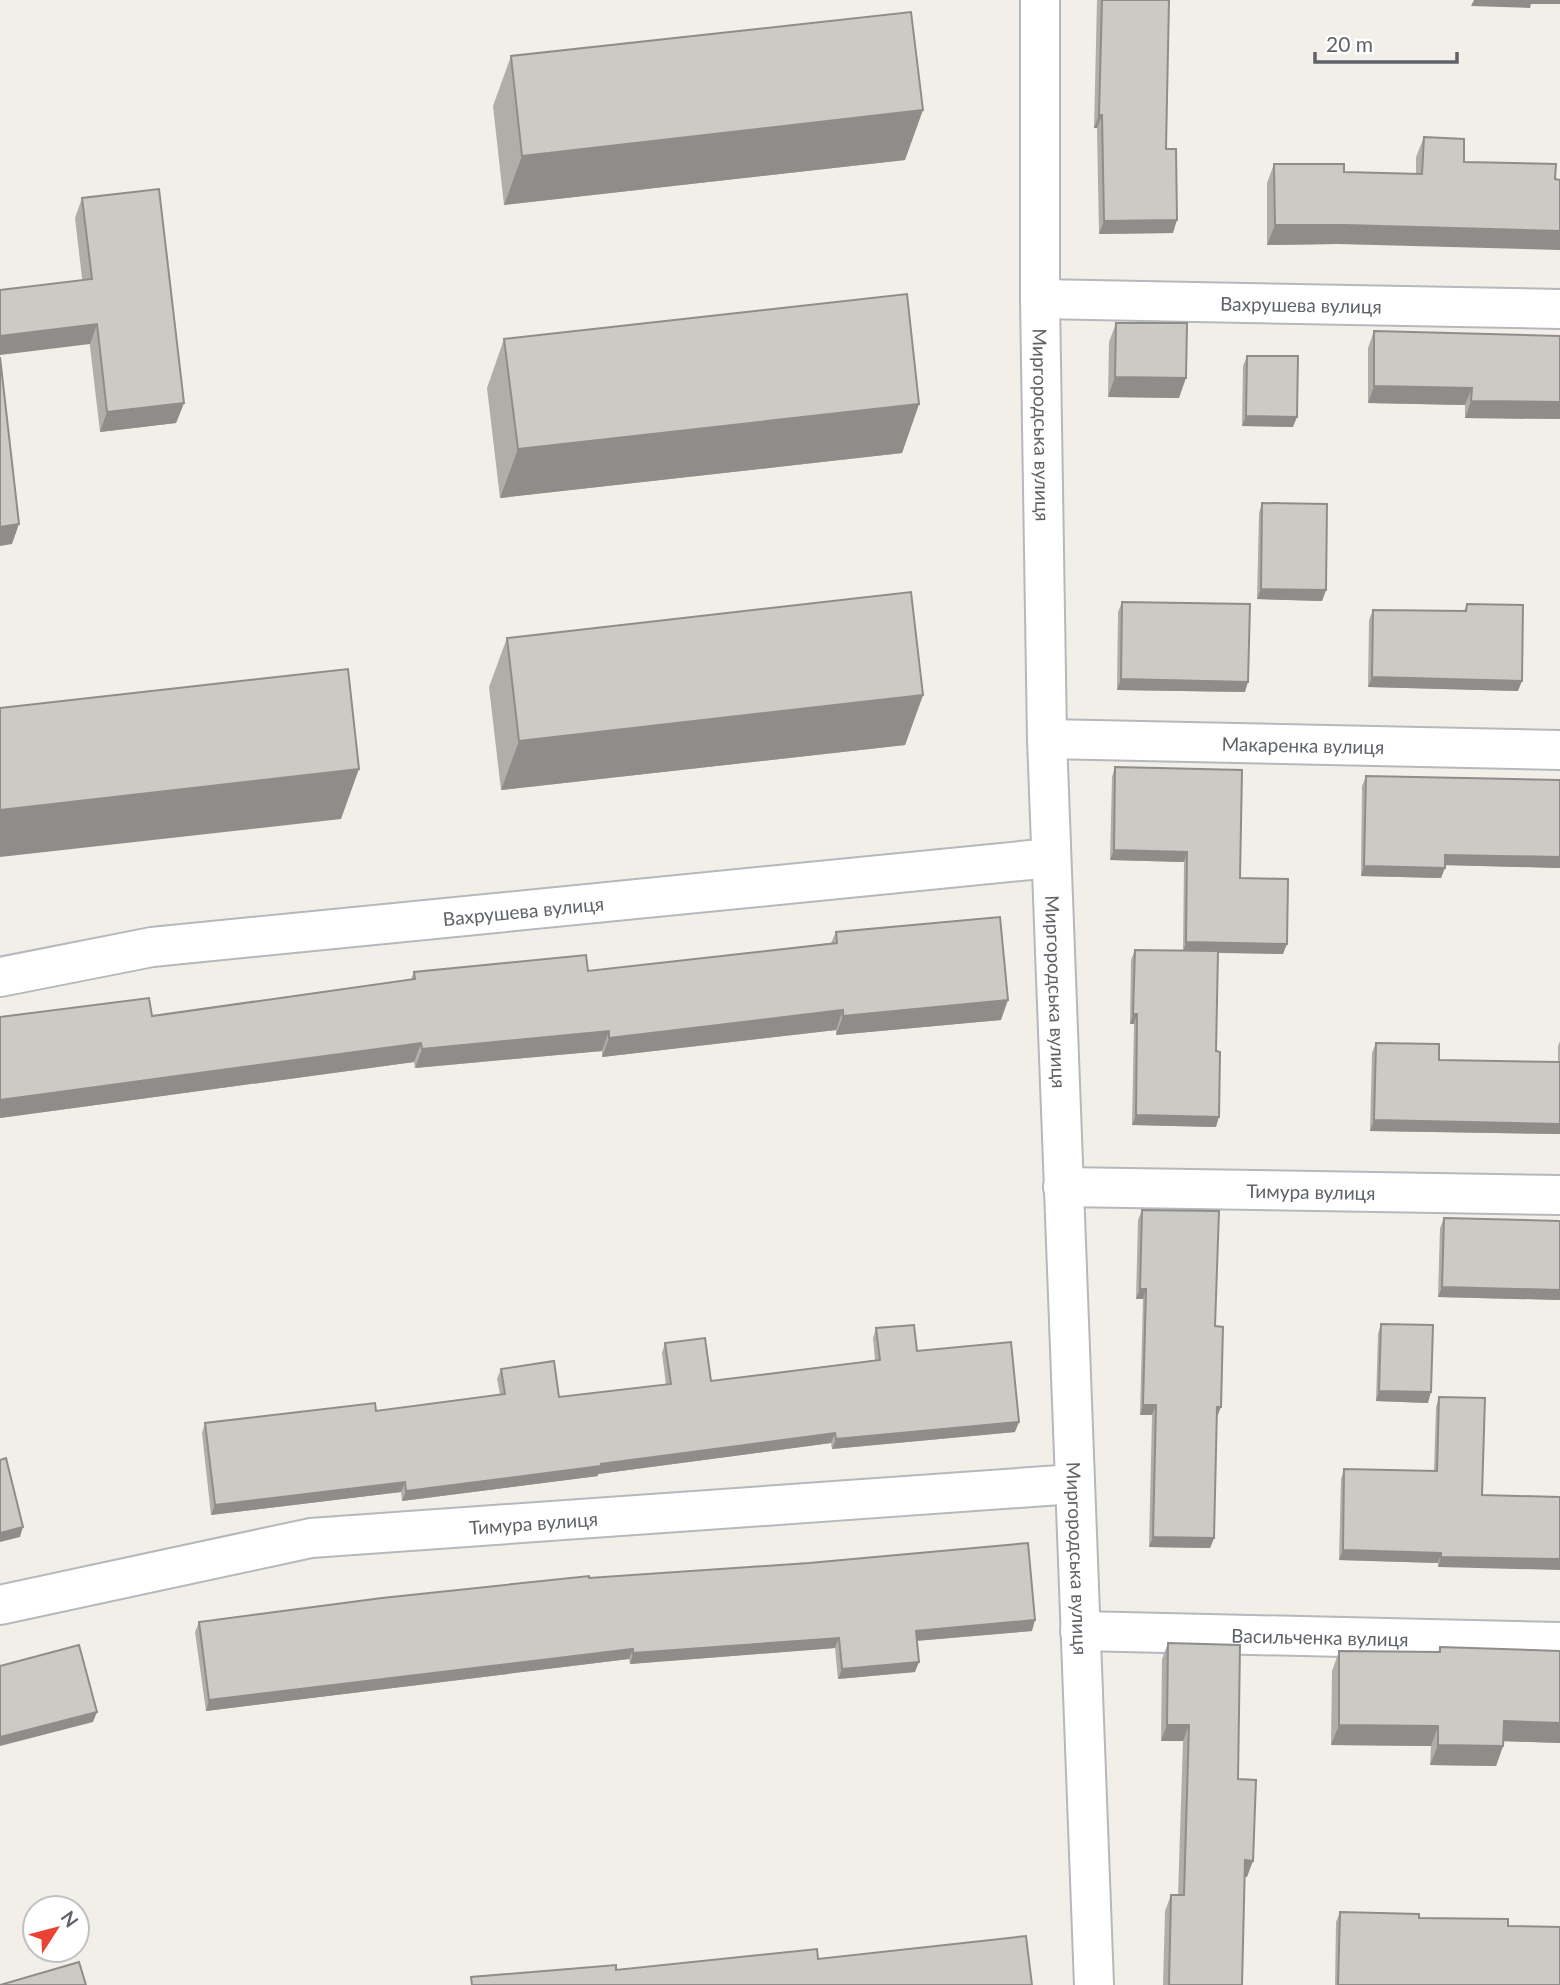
<svg xmlns="http://www.w3.org/2000/svg" width="1560" height="1985" font-family="Lato,sans-serif">
<style>
.lines{fill:none;stroke-linecap:round;stroke-linejoin:round}
.minor-casing{stroke:#b5b8bc;stroke-width:42}
.minor{stroke:#fff;stroke-width:38}
.wall{fill:#afaea9}
.shaded-wall{fill:#8f8d8a}
.building{fill:#cccac5;stroke:#8f8d8a;stroke-width:2}
.labels{text-anchor:middle;dominant-baseline:central;stroke-width:6;stroke-linejoin:round;paint-order:stroke}
.street-label{font-size:19px;fill:#5f6368;stroke:#fff}
</style>
<rect width="100%" height="100%" fill="#f1efe8"/>
<g class="lines">
<g class="minor-casing">
<g id="minor">
<path id="s1" d="M 1040,0 L 1040,299 L 1047,739 L 1094,1985"/>
<path id="s2" d="M 1040,299 L 1560,309"/>
<path id="s3" d="M 1047,739 L 1560,750"/>
<path id="s4" d="M 0,977 L 152,947 L 1051,858"/>
<path id="s5" d="M 1063,1187 L 1560,1195"/>
<path id="s6" d="M 0,1605 L 311,1538 L 1074,1484"/>
<path id="s7" d="M 1080,1631 L 1560,1642"/>
</g>
</g>
<use href="#minor" class="minor"/>
</g>
<g class="wall">
<path d="M 1097,0 L 1169,0 L 1166,149 L 1173,233 L 1099,234 L 1097,128 L 1094,128 Z"/>
<path d="M 511,56 L 905,160 L 504,205 L 493,106 Z"/>
<path d="M 1424,137 L 1464,139 L 1337,244 L 1267,245 L 1267,183 L 1274,164 L 1344,172 L 1416,174 L 1416,157 Z"/>
<path d="M 82,198 L 184,403 L 176,423 L 100,432 L 75,218 Z"/>
<path d="M 1116,323 L 1179,398 L 1108,397 L 1109,342 Z"/>
<path d="M 1374,331 L 1560,336 L 1560,419 L 1465,418 L 1465,405 L 1368,403 L 1368,348 Z"/>
<path d="M 504,339 L 919,404 L 902,453 L 500,498 L 487,388 Z"/>
<path d="M 1247,356 L 1293,427 L 1242,426 L 1243,366 Z"/>
<path d="M 1262,503 L 1326,590 L 1322,601 L 1257,599 L 1259,513 Z"/>
<path d="M 1122,602 L 1245,692 L 1117,690 L 1118,612 Z"/>
<path d="M 1467,604 L 1518,691 L 1368,687 L 1369,620 L 1373,610 L 1464,611 Z"/>
<path d="M 507,638 L 923,695 L 905,745 L 501,790 L 489,687 Z"/>
<path d="M 1115,767 L 1240,878 L 1283,954 L 1218,953 L 1216,1051 L 1216,1127 L 1132,1125 L 1134,1024 L 1130,1024 L 1131,960 L 1135,950 L 1183,951 L 1184,862 L 1110,860 L 1112,777 Z"/>
<path d="M 1366,776 L 1560,780 L 1560,868 L 1445,865 L 1441,878 L 1361,876 L 1362,786 Z"/>
<path d="M 836,932 L 1001,1020 L 836,1035 L 836,1030 L 602,1057 L 602,1051 L 415,1068 L 414,1062 L 0,1118 L 0,1017 L 152,1016 L 411,979 L 414,972 L 588,971 L 831,943 Z"/>
<path d="M 1560,1041 L 1560,1134 L 1370,1131 L 1372,1053 L 1376,1043 L 1439,1060 L 1558,1062 L 1558,1046 Z"/>
<path d="M 1142,1210 L 1215,1326 L 1217,1417 L 1214,1538 L 1210,1548 L 1149,1547 L 1152,1415 L 1140,1415 L 1143,1299 L 1136,1299 L 1138,1220 Z"/>
<path d="M 1444,1218 L 1560,1221 L 1560,1300 L 1438,1297 L 1440,1228 Z"/>
<path d="M 1381,1324 L 1428,1403 L 1376,1401 L 1378,1334 Z"/>
<path d="M 876,1328 L 917,1351 L 1015,1432 L 832,1449 L 831,1443 L 598,1474 L 598,1476 L 402,1501 L 401,1492 L 211,1515 L 202,1433 L 205,1423 L 376,1411 L 500,1394 L 497,1379 L 501,1369 L 559,1397 L 666,1385 L 662,1353 L 665,1343 L 711,1381 L 875,1360 L 873,1338 Z"/>
<path d="M 1439,1397 L 1482,1495 L 1438,1567 L 1438,1563 L 1339,1560 L 1341,1479 L 1344,1469 L 1434,1471 L 1436,1407 Z"/>
<path d="M 589,1578 L 1032,1631 L 917,1641 L 915,1672 L 838,1679 L 835,1648 L 630,1664 L 629,1659 L 206,1711 L 195,1632 L 199,1622 Z"/>
<path d="M 1168,1643 L 1238,1779 L 1247,1877 L 1245,1876 L 1242,1985 L 1163,1985 L 1165,1911 L 1171,1895 L 1178,1895 L 1183,1741 L 1161,1741 L 1162,1659 Z"/>
<path d="M 1440,1647 L 1560,1651 L 1560,1743 L 1503,1741 L 1503,1746 L 1496,1766 L 1430,1765 L 1431,1746 L 1331,1745 L 1332,1671 L 1339,1651 L 1438,1652 Z"/>
<path d="M 1340,1912 L 1508,1926 L 1560,1985 L 1335,1985 L 1336,1922 Z"/>
</g>
<g class="shaded-wall">
<path d="M 1474,0 L 1560,0 L 1560,4 L 1531,4 L 1530,8 L 1471,6 Z"/>
<path d="M 923,110 L 905,160 L 504,205 L 522,156 Z"/>
<path d="M 1099,115 L 1102,115 L 1097,128 L 1094,128 Z"/>
<path d="M 1177,220 L 1173,233 L 1099,234 L 1104,221 Z"/>
<path d="M 1275,225 L 1344,225 L 1560,231 L 1560,250 L 1337,244 L 1267,245 Z"/>
<path d="M 97,324 L 90,344 L 0,355 L 0,336 Z"/>
<path d="M 1115,377 L 1186,378 L 1179,398 L 1108,397 Z"/>
<path d="M 1374,386 L 1472,388 L 1465,405 L 1368,403 Z"/>
<path d="M 1471,401 L 1560,402 L 1560,419 L 1465,418 Z"/>
<path d="M 184,403 L 176,423 L 100,432 L 107,412 Z"/>
<path d="M 919,404 L 902,453 L 500,498 L 518,449 Z"/>
<path d="M 1246,416 L 1297,417 L 1293,427 L 1242,426 Z"/>
<path d="M 19,524 L 12,544 L 0,546 L 0,527 Z"/>
<path d="M 1261,589 L 1326,590 L 1322,601 L 1257,599 Z"/>
<path d="M 1372,677 L 1522,681 L 1518,691 L 1368,687 Z"/>
<path d="M 1121,679 L 1248,682 L 1245,692 L 1117,690 Z"/>
<path d="M 923,695 L 905,745 L 501,790 L 519,741 Z"/>
<path d="M 359,769 L 341,819 L 0,857 L 0,810 Z"/>
<path d="M 1114,850 L 1187,852 L 1184,862 L 1110,860 Z"/>
<path d="M 1445,855 L 1560,857 L 1560,868 L 1442,865 Z"/>
<path d="M 1364,866 L 1445,868 L 1441,878 L 1361,876 Z"/>
<path d="M 1186,942 L 1287,944 L 1283,954 L 1183,952 Z"/>
<path d="M 1008,1000 L 1001,1020 L 836,1035 L 843,1016 Z"/>
<path d="M 843,1010 L 836,1030 L 602,1057 L 609,1038 Z"/>
<path d="M 1133,1014 L 1137,1014 L 1134,1024 L 1130,1024 Z"/>
<path d="M 609,1031 L 602,1051 L 415,1068 L 422,1049 Z"/>
<path d="M 421,1043 L 414,1062 L 0,1118 L 0,1100 Z"/>
<path d="M 1136,1115 L 1219,1117 L 1216,1127 L 1132,1125 Z"/>
<path d="M 1374,1120 L 1560,1124 L 1560,1134 L 1370,1131 Z"/>
<path d="M 1442,1287 L 1560,1290 L 1560,1300 L 1438,1297 Z"/>
<path d="M 1140,1289 L 1146,1289 L 1143,1299 L 1136,1299 Z"/>
<path d="M 1379,1391 L 1431,1392 L 1428,1403 L 1376,1401 Z"/>
<path d="M 1143,1405 L 1156,1405 L 1152,1415 L 1140,1415 Z"/>
<path d="M 1217,1407 L 1221,1407 L 1217,1417 L 1213,1417 Z"/>
<path d="M 1019,1422 L 1015,1432 L 832,1449 L 836,1439 Z"/>
<path d="M 835,1433 L 831,1443 L 598,1474 L 598,1476 L 402,1501 L 406,1491 Z"/>
<path d="M 405,1482 L 401,1492 L 211,1515 L 215,1505 Z"/>
<path d="M 23,1527 L 20,1537 L 0,1542 L 0,1533 Z"/>
<path d="M 1153,1537 L 1214,1538 L 1210,1548 L 1149,1547 Z"/>
<path d="M 1343,1550 L 1441,1553 L 1438,1563 L 1339,1560 Z"/>
<path d="M 1441,1557 L 1560,1559 L 1560,1570 L 1438,1567 Z"/>
<path d="M 1035,1620 L 1032,1631 L 913,1641 L 916,1631 Z"/>
<path d="M 839,1638 L 835,1648 L 630,1664 L 633,1653 Z"/>
<path d="M 633,1649 L 629,1659 L 206,1711 L 209,1700 Z"/>
<path d="M 919,1662 L 915,1672 L 838,1679 L 842,1669 Z"/>
<path d="M 97,1712 L 93,1722 L 0,1746 L 0,1737 Z"/>
<path d="M 1504,1721 L 1560,1723 L 1560,1743 L 1497,1741 Z"/>
<path d="M 1167,1725 L 1189,1725 L 1183,1741 L 1161,1741 Z"/>
<path d="M 1339,1725 L 1438,1726 L 1431,1746 L 1331,1745 Z"/>
<path d="M 1438,1745 L 1503,1746 L 1496,1766 L 1430,1765 Z"/>
<path d="M 1245,1860 L 1253,1861 L 1247,1877 L 1240,1876 Z"/>
</g>
<g class="building">
<path d="M 1102,0 L 1169,0 L 1166,149 L 1176,149 L 1177,220 L 1104,221 L 1102,115 L 1099,115 Z"/>
<path d="M 911,12 L 923,110 L 522,156 L 511,56 Z"/>
<path d="M 1424,137 L 1464,139 L 1464,162 L 1556,164 L 1555,179 L 1560,180 L 1560,231 L 1344,225 L 1275,225 L 1274,164 L 1344,164 L 1344,172 L 1422,174 Z"/>
<path d="M 159,189 L 184,403 L 107,412 L 97,324 L 0,336 L 0,290 L 92,279 L 82,198 Z"/>
<path d="M 907,294 L 919,404 L 518,449 L 504,339 Z"/>
<path d="M 1116,323 L 1187,323 L 1186,378 L 1115,377 Z"/>
<path d="M 1374,331 L 1560,336 L 1560,402 L 1471,401 L 1472,388 L 1374,386 Z"/>
<path d="M 1247,356 L 1298,356 L 1297,417 L 1246,416 Z"/>
<path d="M 0,357 L 19,524 L 0,527 Z"/>
<path d="M 1262,503 L 1327,504 L 1326,590 L 1261,589 Z"/>
<path d="M 911,592 L 923,695 L 519,741 L 507,638 Z"/>
<path d="M 1122,602 L 1250,604 L 1248,682 L 1121,679 Z"/>
<path d="M 1467,604 L 1523,605 L 1522,681 L 1372,677 L 1373,610 L 1466,611 Z"/>
<path d="M 348,669 L 359,769 L 0,810 L 0,708 Z"/>
<path d="M 1115,767 L 1242,770 L 1240,878 L 1288,879 L 1287,944 L 1186,942 L 1187,852 L 1114,850 Z"/>
<path d="M 1366,776 L 1560,780 L 1560,857 L 1445,855 L 1445,868 L 1364,866 Z"/>
<path d="M 1000,917 L 1008,1000 L 843,1016 L 843,1010 L 609,1038 L 609,1031 L 422,1049 L 421,1043 L 0,1100 L 0,1017 L 149,998 L 152,1016 L 415,979 L 414,972 L 586,955 L 588,971 L 837,943 L 836,932 Z"/>
<path d="M 1135,950 L 1218,951 L 1216,1051 L 1220,1052 L 1219,1117 L 1136,1115 L 1137,1014 L 1133,1014 Z"/>
<path d="M 1376,1043 L 1439,1044 L 1439,1060 L 1560,1062 L 1560,1124 L 1374,1120 Z"/>
<path d="M 1142,1210 L 1219,1211 L 1215,1326 L 1223,1327 L 1221,1407 L 1217,1407 L 1214,1538 L 1153,1537 L 1156,1405 L 1143,1405 L 1146,1289 L 1140,1289 Z"/>
<path d="M 1444,1218 L 1560,1221 L 1560,1290 L 1442,1287 Z"/>
<path d="M 1381,1324 L 1433,1325 L 1431,1392 L 1379,1391 Z"/>
<path d="M 914,1325 L 917,1351 L 1011,1342 L 1019,1422 L 836,1439 L 835,1433 L 601,1464 L 601,1466 L 406,1491 L 405,1482 L 215,1505 L 205,1423 L 375,1403 L 376,1411 L 505,1394 L 501,1369 L 554,1361 L 559,1397 L 671,1384 L 665,1343 L 705,1338 L 711,1381 L 880,1360 L 876,1328 Z"/>
<path d="M 1439,1397 L 1485,1398 L 1482,1495 L 1560,1497 L 1560,1559 L 1441,1557 L 1441,1553 L 1343,1550 L 1344,1469 L 1437,1471 Z"/>
<path d="M 6,1458 L 23,1527 L 0,1533 L 0,1460 Z"/>
<path d="M 1028,1543 L 1035,1620 L 916,1631 L 919,1662 L 842,1669 L 839,1638 L 633,1653 L 633,1649 L 209,1700 L 199,1622 L 382,1598 L 589,1576 L 589,1578 L 809,1563 Z"/>
<path d="M 1168,1643 L 1240,1645 L 1238,1779 L 1256,1780 L 1253,1861 L 1245,1860 L 1242,1985 L 1169,1985 L 1171,1895 L 1184,1895 L 1189,1725 L 1167,1725 Z"/>
<path d="M 79,1645 L 97,1712 L 0,1737 L 0,1666 Z"/>
<path d="M 1440,1647 L 1560,1651 L 1560,1723 L 1504,1721 L 1503,1746 L 1438,1745 L 1438,1726 L 1339,1725 L 1339,1651 L 1440,1652 Z"/>
<path d="M 1340,1912 L 1419,1914 L 1419,1918 L 1508,1919 L 1508,1926 L 1560,1927 L 1560,1985 L 1338,1985 Z"/>
<path d="M 1026,1936 L 1032,1985 L 472,1985 L 471,1977 L 616,1965 L 616,1970 L 817,1949 L 818,1959 Z"/>
<path d="M 79,1962 L 86,1985 L 0,1985 Z"/>
</g>
<g class="labels">
<g class="street-label">
<text stroke="none"><textPath href="#s2" startOffset="261">Вахрушева вулиця</textPath></text>
<text stroke="none"><textPath href="#s1" startOffset="425">Миргородська вулиця</textPath></text>
<text stroke="none"><textPath href="#s3" startOffset="256">Макаренка вулиця</textPath></text>
<text stroke="none"><textPath href="#s4" startOffset="528">Вахрушева вулиця</textPath></text>
<text stroke="none"><textPath href="#s1" startOffset="992">Миргородська вулиця</textPath></text>
<text stroke="none"><textPath href="#s5" startOffset="248">Тимура вулиця</textPath></text>
<text stroke="none"><textPath href="#s6" startOffset="541">Тимура вулиця</textPath></text>
<text stroke="none"><textPath href="#s1" startOffset="1559">Миргородська вулиця</textPath></text>
<text stroke="none"><textPath href="#s7" startOffset="240">Васильченка вулиця</textPath></text>
</g>
</g>
<g transform="translate(56 1929) rotate(54)"><circle r="33" fill="#ffffff" stroke="#bfc1c3" stroke-width="2"/>
<path d="M0-5L12 26L0 18L-12 26Z" fill="#ea4335"/>
<text y="-10" font-size="19" font-weight="bold" text-anchor="middle" fill="#5f6368">N</text>
</g>
<path d="M1315 52v10h142v-10" fill="none" stroke="#5f6368" stroke-width="3.5"/>
<text x="1326" y="52" font-size="21" fill="#5f6368" stroke="#ffffff" stroke-width="5" paint-order="stroke">20 m</text>
</svg>
